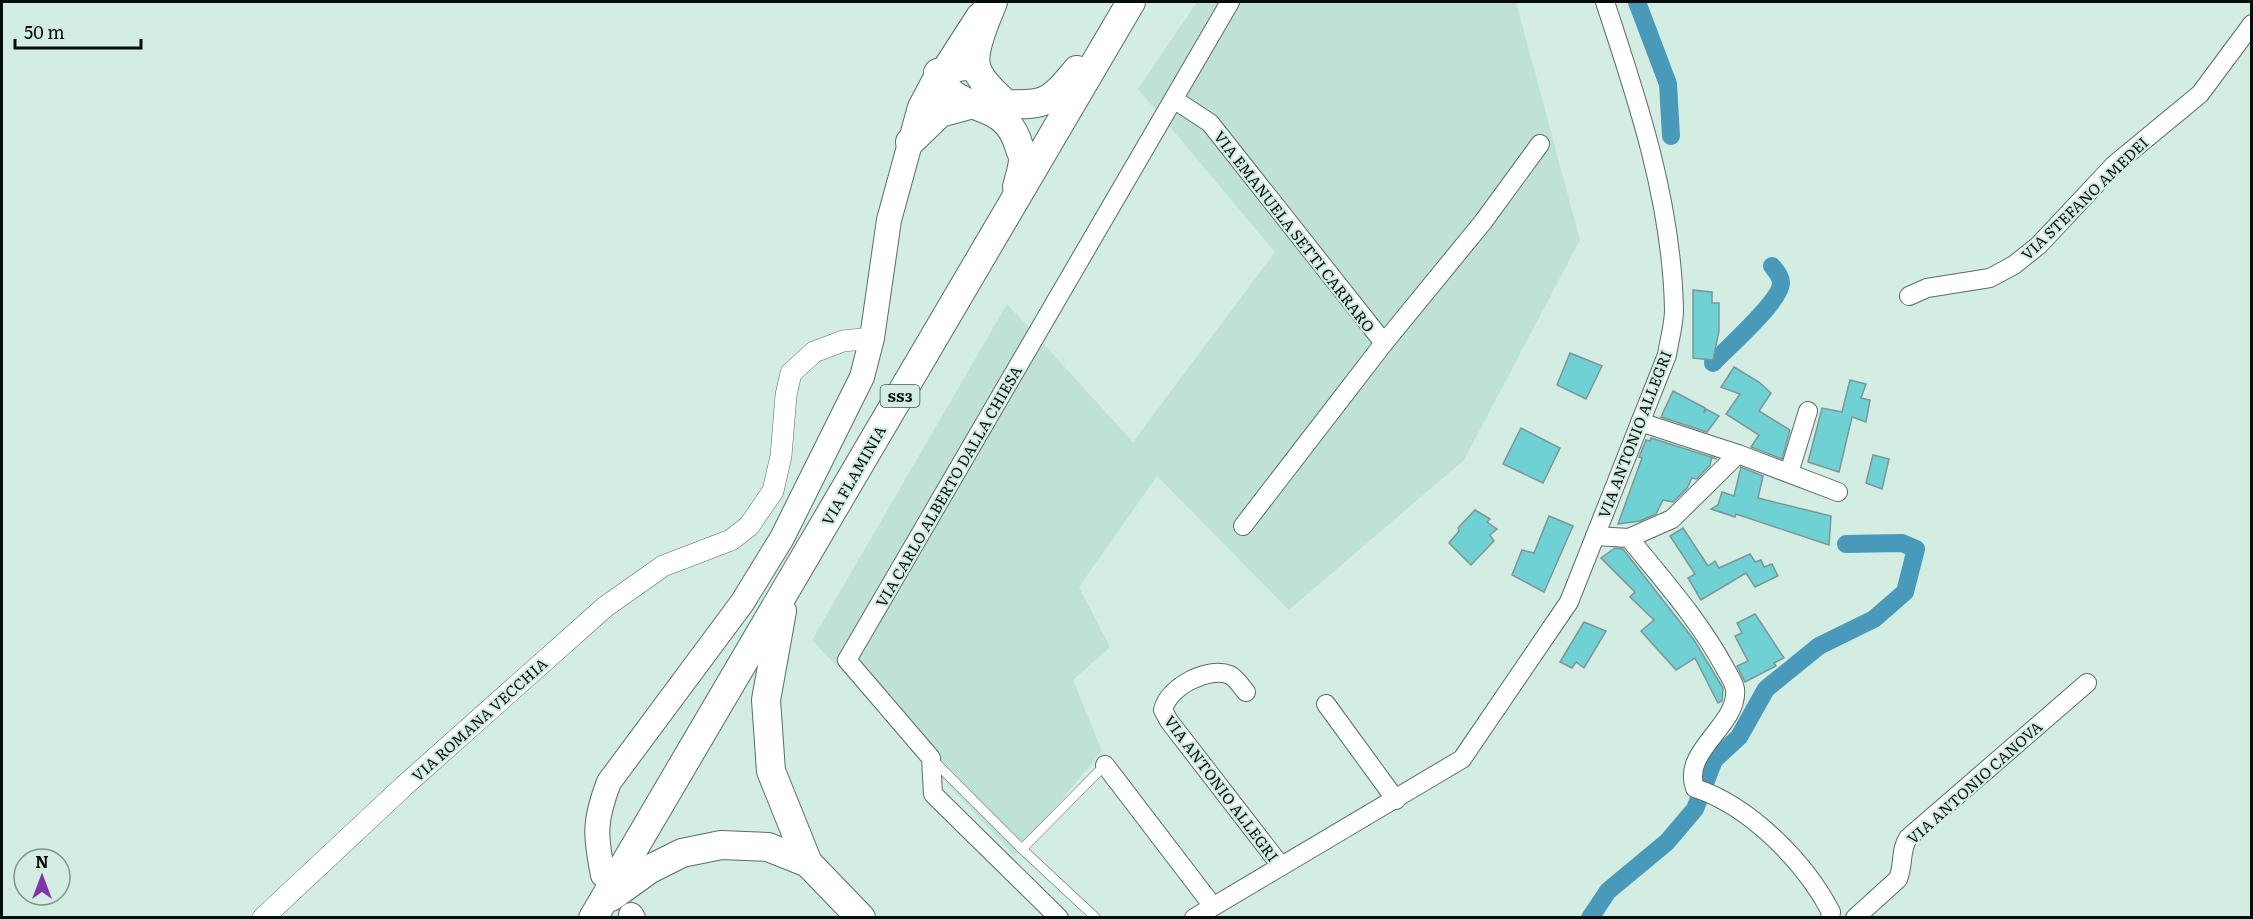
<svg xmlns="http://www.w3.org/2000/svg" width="2253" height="919" font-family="Literata,serif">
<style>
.built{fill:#c0e2d5}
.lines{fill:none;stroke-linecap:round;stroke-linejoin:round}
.canal{stroke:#499aba;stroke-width:18}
.building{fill:#70d1d4;stroke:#7b9697;stroke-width:1.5}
.service-casing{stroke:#576e65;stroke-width:10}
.minor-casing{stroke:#576e65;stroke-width:20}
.tertiary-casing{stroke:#576e65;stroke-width:22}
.secondary-casing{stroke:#576e65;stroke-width:26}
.trunk-casing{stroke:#576e65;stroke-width:30}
.service{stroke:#fff;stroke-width:9}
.minor{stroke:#fff;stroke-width:18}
.tertiary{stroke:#fff;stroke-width:21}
.secondary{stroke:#fff;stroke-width:24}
.trunk{stroke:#fff;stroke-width:28}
.labels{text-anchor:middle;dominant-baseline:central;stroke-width:4.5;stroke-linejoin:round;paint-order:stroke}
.shield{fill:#d3ede3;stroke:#44514c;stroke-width:1.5}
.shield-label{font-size:14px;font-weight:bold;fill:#060e0b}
.street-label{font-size:15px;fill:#060e0b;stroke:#d3ede3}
</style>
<rect width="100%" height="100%" fill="#d3ede3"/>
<path class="built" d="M 1197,2 L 1516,2 L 1580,240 L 1464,460 L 1289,610 L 1157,476 L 1079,587 L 1110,647 L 1073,680 L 1102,751 L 1015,856 L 812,640 L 1007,304 L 1133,442 L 1275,252 L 1138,89 Z"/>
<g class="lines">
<g class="canal">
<path d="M 1637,2 L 1668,84 L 1671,136"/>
<path d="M 1713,363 C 1727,348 1781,301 1781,283 C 1781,276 1776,271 1772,266"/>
<path d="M 1590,918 L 1608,891 L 1667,842 L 1695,809 L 1714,760 L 1739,737 L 1766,689 L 1819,646 L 1874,619 L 1905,592 L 1916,549 L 1902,543 L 1846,544"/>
</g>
</g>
<g class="building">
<path d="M 1693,290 L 1712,292 L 1712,303 L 1719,303 L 1719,331 L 1713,360 L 1693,358 Z"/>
<path d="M 1570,353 L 1602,366 L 1586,399 L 1557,385 Z"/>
<path d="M 1734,367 L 1759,382 L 1771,393 L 1759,411 L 1790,430 L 1782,459 L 1751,447 L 1759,435 L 1726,414 L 1740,394 L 1721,387 Z"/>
<path d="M 1850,380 L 1866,384 L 1861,398 L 1870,400 L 1866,422 L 1852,417 L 1839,472 L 1808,462 L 1822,408 L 1842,412 Z"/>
<path d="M 1673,391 L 1705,408 L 1704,413 L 1706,409 L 1719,416 L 1707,432 L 1661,417 Z"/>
<path d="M 1521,428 L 1560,448 L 1543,483 L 1503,464 Z"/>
<path d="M 1651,438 L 1717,459 L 1712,457 L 1710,465 L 1697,479 L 1692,478 L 1687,488 L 1673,502 L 1663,500 L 1656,514 L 1640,521 L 1618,524 L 1642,458 L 1639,457 L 1646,440 L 1650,441 Z"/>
<path d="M 1873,455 L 1889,459 L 1882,489 L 1866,483 Z"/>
<path d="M 1741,467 L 1763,476 L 1758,498 L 1831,516 L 1829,545 L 1736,514 L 1735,517 L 1711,509 L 1718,505 L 1722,492 L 1734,496 Z"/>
<path d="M 1475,510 L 1490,519 L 1487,522 L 1497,529 L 1490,535 L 1494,541 L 1471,565 L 1449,543 L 1459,531 L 1458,528 Z"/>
<path d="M 1549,516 L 1573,526 L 1544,592 L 1512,575 L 1522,550 L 1534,553 Z"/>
<path d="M 1683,528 L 1708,566 L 1715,561 L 1719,568 L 1750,554 L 1755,562 L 1761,560 L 1764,567 L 1772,564 L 1778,576 L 1755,587 L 1746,573 L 1701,600 L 1688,578 L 1695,574 L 1670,536 Z"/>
<path d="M 1615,548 L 1623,549 L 1694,640 L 1723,688 L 1722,701 L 1718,703 L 1695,658 L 1676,670 L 1641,631 L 1654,620 L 1630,597 L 1635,592 L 1601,558 Z"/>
<path d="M 1755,614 L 1784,658 L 1774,663 L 1776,666 L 1745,682 L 1737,666 L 1748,661 L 1735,636 L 1742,633 L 1737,623 Z"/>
<path d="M 1584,622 L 1606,631 L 1584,668 L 1576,662 L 1572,668 L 1560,662 Z"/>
</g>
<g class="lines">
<g class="service-casing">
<g id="service">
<path d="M 933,760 L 1022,849 L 1096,918"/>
<path d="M 1022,849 L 1105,765"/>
</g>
</g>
<g class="minor-casing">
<g id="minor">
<path d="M 938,73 L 976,14 L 985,6"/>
<path d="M 1175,100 L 1210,123 L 1384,343"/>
<path d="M 1909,296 L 1927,288 L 1990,278 L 2014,265 L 2039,245 L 2114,165 L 2200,94 L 2252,24"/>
<path d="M 1640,422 L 1738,454 L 1838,492"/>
<path d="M 1789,473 L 1808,411"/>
<path d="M 1243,526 L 1384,343 L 1483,222 L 1540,144"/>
<path d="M 1595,536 L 1629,538 C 1663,580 1699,620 1725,668 C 1728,674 1734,682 1735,689 C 1739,725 1681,751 1695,788 C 1750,806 1805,862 1831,912 L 1830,918"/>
<path d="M 1629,538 L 1672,519 L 1738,454"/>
<path d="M 1246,692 C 1241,686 1236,678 1230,675 C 1208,666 1168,687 1163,710 L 1169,721 L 1281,866"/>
<path d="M 1326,704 L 1396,800"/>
<path d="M 1105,765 L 1212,905"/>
<path d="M 1059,918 L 933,794 L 931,758 L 847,660 L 1230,2"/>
<path d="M 1194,918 L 1462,759 L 1569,602 L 1667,355 C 1669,341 1674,325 1674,310 C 1672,203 1638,101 1605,2"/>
<path d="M 1855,918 L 1898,879 C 1904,865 1900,850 1908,838 L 2087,683"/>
</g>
</g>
<g class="tertiary-casing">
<path id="tertiary" d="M 263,918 L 404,786 L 605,607 L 663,566 L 731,540 L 749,526 L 773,491 L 781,456 L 786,395 L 791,373 L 814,352 L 843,341 L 872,338"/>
</g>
<g class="secondary-casing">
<g id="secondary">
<path d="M 603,875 C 595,835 594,821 609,782 L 742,603 L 782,538 L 862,377 L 872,338 L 889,220 L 920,107 L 938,73"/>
<path d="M 631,915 L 633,918"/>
</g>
</g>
<g class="trunk-casing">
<g id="trunk">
<path d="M 993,2 C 987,18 972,48 976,66 C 979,80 996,95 1006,104 C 1047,106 1051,101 1077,70"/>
<path d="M 976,67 L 962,66 L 938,73 C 953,118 1004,93 1019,146 C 1020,150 1023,155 1023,159 C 1023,168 1019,178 1017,187"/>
<path d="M 910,142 L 940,113 L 973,104"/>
<path d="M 782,611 L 766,700 L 771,771 L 808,863 L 861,918"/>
<path d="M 611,897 L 650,869 L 682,853 L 721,845 L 768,847 L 808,863"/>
<path d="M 593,918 L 1131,2"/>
</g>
</g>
<use href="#service" class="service"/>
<use href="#minor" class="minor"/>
<use href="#tertiary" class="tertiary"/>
<use href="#secondary" class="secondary"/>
<use href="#trunk" class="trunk"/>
</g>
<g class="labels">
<rect class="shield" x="880.5" y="385" width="39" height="22" rx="4.5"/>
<g class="shield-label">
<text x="900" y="396">SS3</text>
</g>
<g class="street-label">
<text transform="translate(2084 198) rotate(-44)">VIA STEFANO AMEDEI</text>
<text transform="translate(1295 231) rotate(52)">VIA EMANUELA SETTI CARRARO</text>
<text transform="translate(1634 434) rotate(-69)">VIA ANTONIO ALLEGRI</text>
<text transform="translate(853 475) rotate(-60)">VIA FLAMINIA</text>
<text transform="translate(948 486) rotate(-60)">VIA CARLO ALBERTO DALLA CHIESA</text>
<text transform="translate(479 719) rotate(-42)">VIA ROMANA VECCHIA</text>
<text transform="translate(1974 782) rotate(-42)">VIA ANTONIO CANOVA</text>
<text transform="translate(1222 788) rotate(53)">VIA ANTONIO ALLEGRI</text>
</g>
</g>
<rect width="2253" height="919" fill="none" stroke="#060e0b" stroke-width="6"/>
<g transform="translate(42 877)"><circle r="28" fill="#d3ede3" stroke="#81948d" stroke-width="1.5"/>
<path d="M0-4.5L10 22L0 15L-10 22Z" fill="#8136a7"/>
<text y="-9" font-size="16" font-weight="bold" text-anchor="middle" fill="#060e0b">N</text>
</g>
<path d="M15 39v9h126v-9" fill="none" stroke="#060e0b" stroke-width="3"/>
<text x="24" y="39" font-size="18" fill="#060e0b" stroke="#d3ede3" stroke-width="4.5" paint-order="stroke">50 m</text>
</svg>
